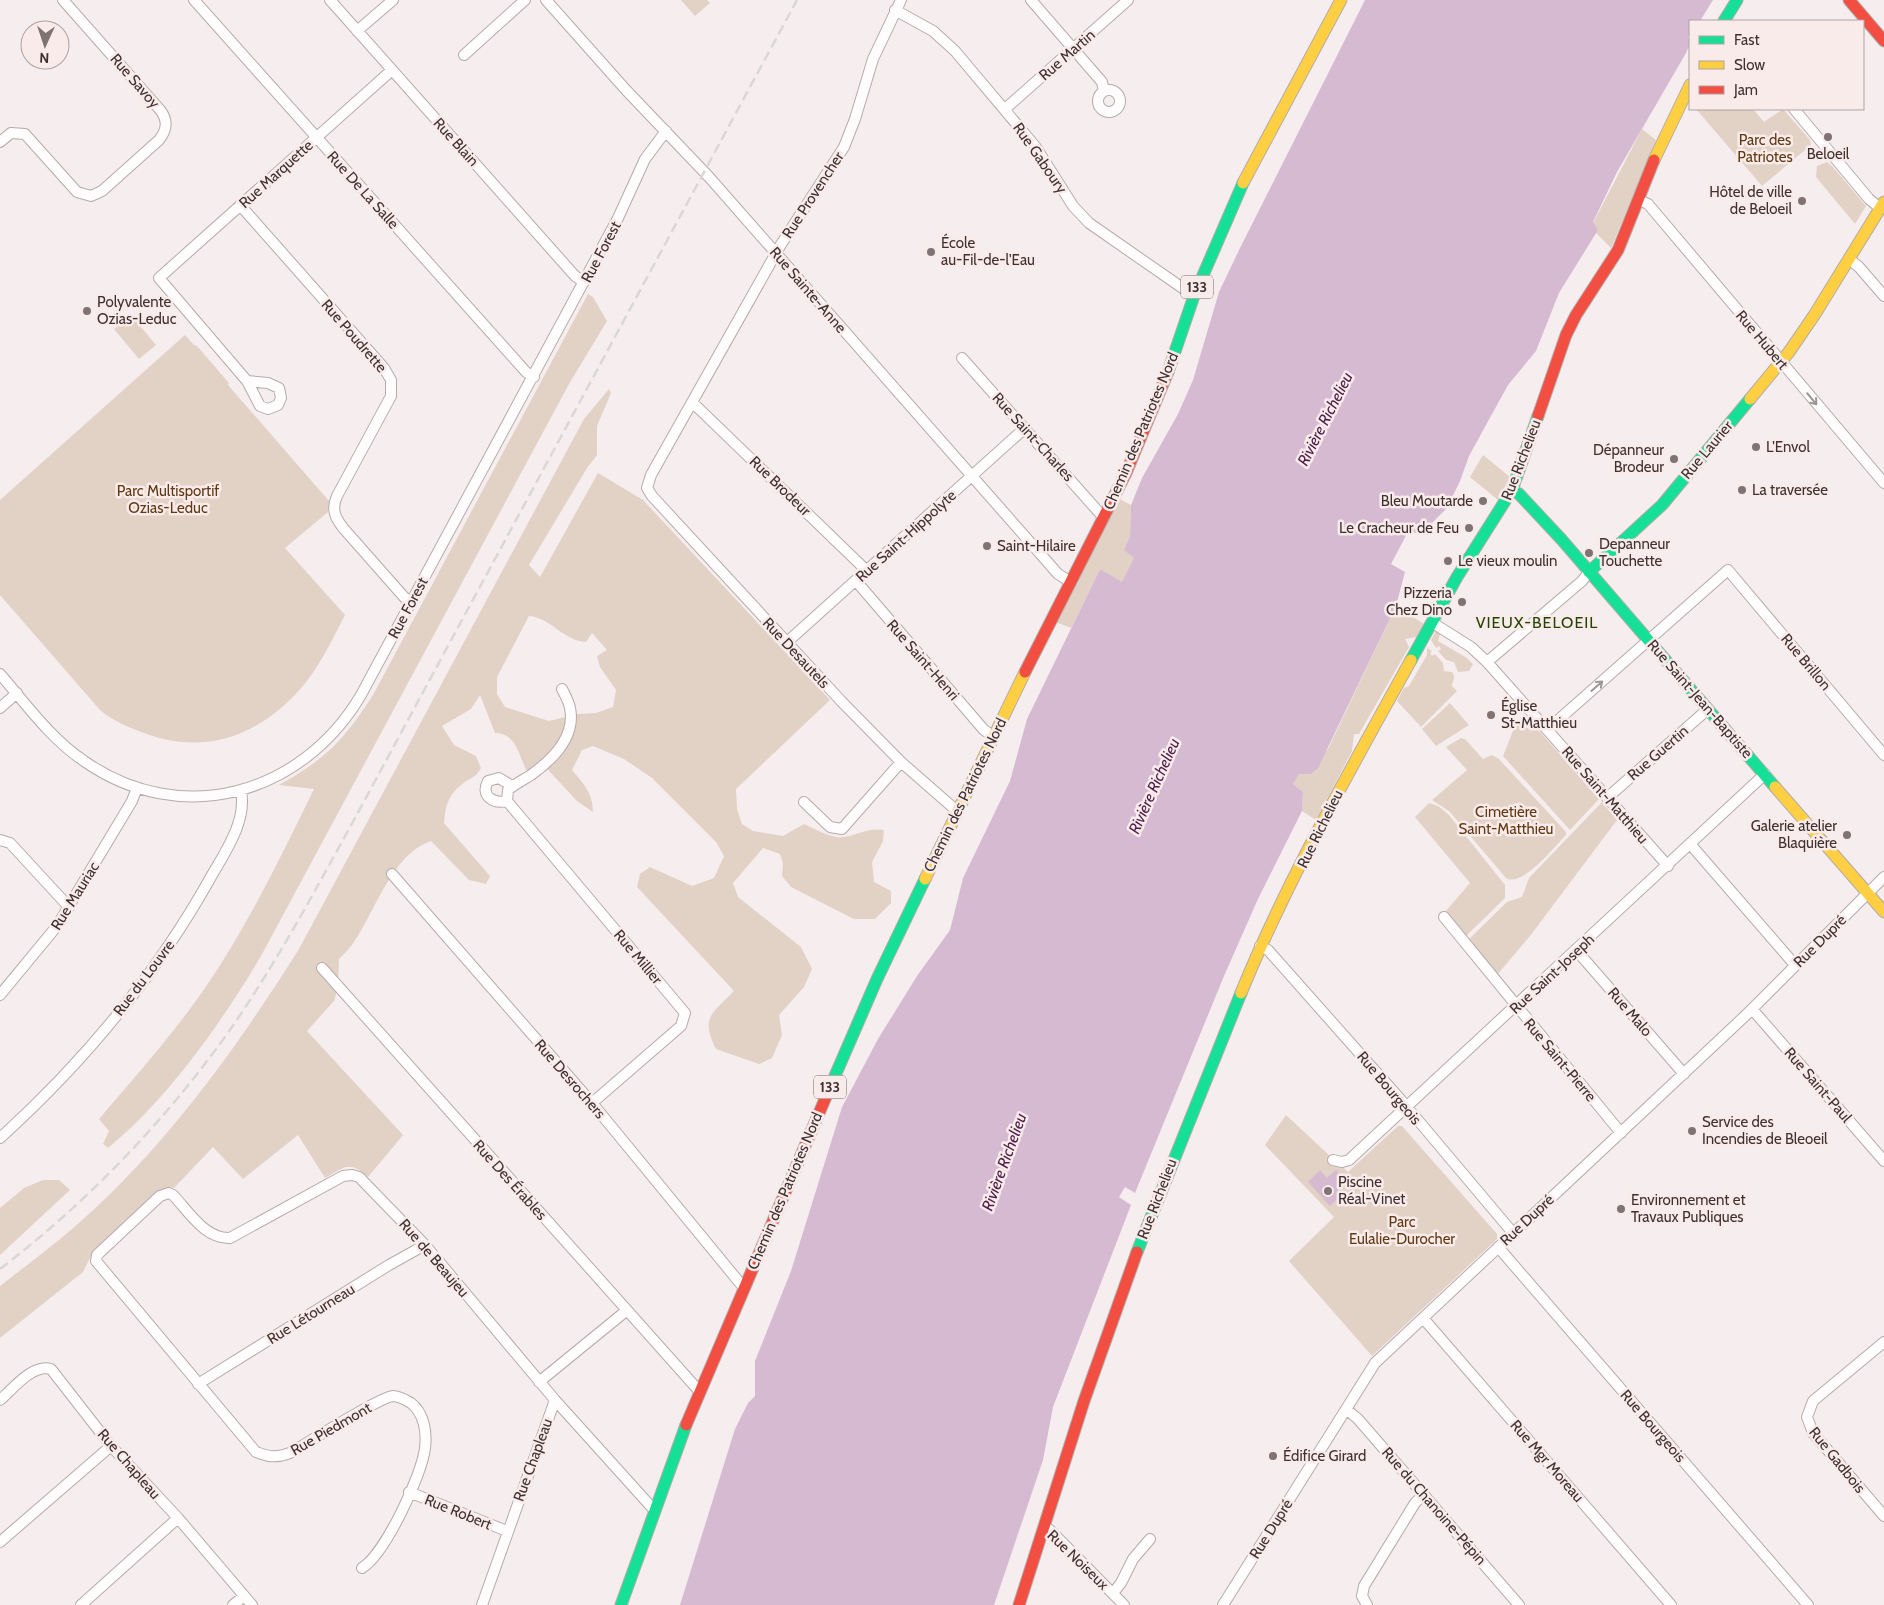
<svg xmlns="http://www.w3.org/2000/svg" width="1884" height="1605" font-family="Cabin,sans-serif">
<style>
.green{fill:#e2d1c5;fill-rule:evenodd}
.water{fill:#d6bad2}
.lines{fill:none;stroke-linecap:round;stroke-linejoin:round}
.street-casing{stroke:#b5abab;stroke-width:12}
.fast-casing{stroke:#b5abab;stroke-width:13}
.slow-casing{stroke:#b5abab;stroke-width:13}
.jam-casing{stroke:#b5abab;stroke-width:13}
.street{stroke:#fefcfc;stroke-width:10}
.fast{stroke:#16e098;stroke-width:11}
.slow{stroke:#ffcf43;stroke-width:11}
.jam{stroke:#f24e42;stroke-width:11}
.rail{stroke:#dad7d7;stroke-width:2.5;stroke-dasharray:10 5;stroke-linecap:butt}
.oneway{stroke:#9e9696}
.poi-dot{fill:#7f7373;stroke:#faebeb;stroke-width:2}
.labels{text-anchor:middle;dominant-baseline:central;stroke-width:5;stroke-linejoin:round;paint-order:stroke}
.shield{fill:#faebeb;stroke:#776969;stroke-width:1}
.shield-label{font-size:14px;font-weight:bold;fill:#3f3131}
.street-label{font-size:15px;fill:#3f3131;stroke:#faebeb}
.park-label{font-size:15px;fill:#603911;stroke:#faebeb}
.poi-label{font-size:15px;fill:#3f3131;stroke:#faebeb;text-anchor:start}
.water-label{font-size:16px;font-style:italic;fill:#4c1d49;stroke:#faebeb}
.neighbourhood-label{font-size:16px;letter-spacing:1px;fill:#234300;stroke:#faebeb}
</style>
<rect width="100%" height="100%" fill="#f6eeee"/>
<path class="green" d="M681 0H707L710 3 695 16Z
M1696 109H1753L1764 122 1783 109 1810 140 1811 145 1762 186Z
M1642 129 1656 140 1611 248 1596 233 1598 230 1593 223Z
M1827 162 1832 166 1866 206 1855 224 1816 177 1817 166Z
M588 294 593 297 607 321 569 384 261 956C222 1022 167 1100 108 1148L103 1144 109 1131 99 1119C140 1071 183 1023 217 970 254 913 284 850 314 789L279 785C326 759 344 740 373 695Z
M131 315 156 345 139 359 114 329Z
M185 335 194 345 197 346 229 383 228 385 329 501 328 512 285 548 345 615C332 640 320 666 302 687 260 736 204 756 144 733 128 727 113 721 100 710L0 595V500Z
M609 389 611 393 597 426V455L587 468 529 565 540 577 598 473 643 500 830 700 736 789 737 809 742 824 753 831 783 836 804 824C813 828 827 836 837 837 853 839 864 827 884 830L883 841 872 862 874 882 891 891V903L875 919H854L791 887 782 876 783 864 780 854 763 848 733 883 738 897 801 947 812 969 804 987 779 1015 782 1035 772 1058 759 1064 716 1049C700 1017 712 1014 734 991L637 887 640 874 650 867 692 886 714 878 724 856 716 842 652 778 624 759 593 746 582 750 572 770C583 783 593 793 593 812L577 801 540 761 527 772C519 755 516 733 495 733L480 695 471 709 442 726 454 745 476 756 481 768C476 778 469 778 461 785 448 795 445 807 444 823L490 876 486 884 469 880 431 841C392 854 376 910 354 942 350 948 344 954 339 959L338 987 334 1001 307 1031 403 1135 368 1177C349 1160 345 1167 325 1178L298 1135 243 1179 213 1147 174 1188 171 1187 157 1192 92 1254 83 1272 0 1338V1286C24 1267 49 1249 72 1229 163 1151 236 1049 299 949L584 419ZM529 616C551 618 564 641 586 642L592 633 607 650 597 656 600 667 616 690 613 707 596 713 578 714 549 721 505 707 497 694V677Z
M1483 455 1510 477 1498 500 1470 477Z
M1118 498 1131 505 1130 536 1124 550 1135 557 1122 583 1100 569 1071 628 1053 621Z
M1396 606 1424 624 1417 637 1405 639 1409 647 1359 734H1354L1352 751 1316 820 1302 811 1303 792 1293 784 1299 773 1328 749Z
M1436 631 1440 634 1438 641 1467 658 1473 664 1469 671 1458 672 1454 662 1446 660 1438 651 1441 649 1439 646 1436 648 1431 640Z
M1427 648 1432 651 1430 653 1432 656 1435 654 1443 663 1444 671 1452 672C1457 678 1452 680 1452 686L1457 691 1421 727 1397 701 1404 688 1409 686 1427 655Z
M1450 703 1469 725 1436 746 1422 729Z
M1525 715 1599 799 1570 830 1503 756 1513 731Z
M1461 738 1465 739 1483 759 1492 755 1499 759 1566 832V835C1554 847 1522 888 1506 878L1449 811 1432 800 1467 770 1446 747Z
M1602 802 1617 820 1530 936 1497 975 1468 940 1507 902 1522 897 1529 878Z
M1429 803 1438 806 1449 815 1505 885V898L1465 937 1445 912 1470 883 1415 817Z
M1286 1115 1330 1156 1326 1160 1341 1165 1348 1172 1398 1126H1402L1497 1234V1239L1372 1356 1289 1261 1334 1217 1265 1145Z
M43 1180H59L70 1190 0 1255V1208L24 1188Z"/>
<path class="water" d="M1365 0H1713L1700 21H1690V35L1688 36 1690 44 1686 53 1617 172 1593 222 1598 230 1559 293 1536 351 1508 385 1469 456 1460 481 1447 508 1420 535 1409 530 1391 564 1405 572 1396 606 1318 768 1311 774H1299L1293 784 1303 792 1302 811 1258 899 1224 976 1135 1193 1125 1187 1119 1197 1131 1205 1053 1407 1043 1460 994 1605H680L735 1429 748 1403 755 1396V1361L791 1271 842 1107 878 1039 917 976 950 930 963 878 1010 781 1027 719 1100 569 1122 582 1134 558 1124 550 1130 536 1131 505 1142 478 1178 414 1193 380 1219 292 1239 250Z
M1320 1170 1327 1178 1336 1170 1344 1179 1336 1187 1342 1194 1330 1206 1308 1182Z"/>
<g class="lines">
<g class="street-casing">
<path id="street" d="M194 0 526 372 534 377
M330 0 575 276 584 282
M546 0 626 90 709 177 1058 574 1069 581
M901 0 873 59 855 119 844 147 780 246 651 475 647 488 652 496 842 702 901 762 957 811
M1031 0 1102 82 1104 91
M895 10 933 31 955 51 1035 146 1073 206 1089 223 1194 296
M357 31 393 0
M464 55 525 0
M1098 101a11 11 0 1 1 22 0a11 11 0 1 1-22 0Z
M1005 109 1128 0
M1794 109 1869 199 1880 208
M0 142 11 133 25 134 77 192 91 196 102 191 159 140C167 130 168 121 161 111L63 0
M1639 200 1648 204 1884 483
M240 205 384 368 391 380V396L337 496C331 509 335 518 344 529L404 597 411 602
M1849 259 1859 267 1884 296
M962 358 1104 518
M247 381 268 383 279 388 281 398 278 405 268 409 260 406 247 381 159 278 392 70
M692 402 867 571
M856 581 984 730 993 736
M1433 623 1471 647 1487 662 1668 866
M786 643 1025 428
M1487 662 1582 581 1589 572
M0 674C26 704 51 739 84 761 181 829 302 795 361 695L618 218 645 159 666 131
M562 689C565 695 569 702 570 708 576 737 552 760 531 775 523 780 515 784 508 790L507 801 685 1013 681 1026 592 1103
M0 708 17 693
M1548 729 1728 570 1884 755
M1607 798 1708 709
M507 801C493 804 480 796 488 781L499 778 512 786
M804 802 830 827 842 829 901 762
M0 840 10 843 69 907
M1691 845 1795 965
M392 874 592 1103 744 1288
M1444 917 1621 1133
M1260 946 1268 950 1401 1100 1513 1233
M1577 951 1684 1074
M322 968 700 1392
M0 995 57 926 132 801 137 788
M1752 1009 1884 1161
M0 1138C84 1062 157 974 212 875 226 851 247 820 241 791
M1333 1160 1342 1162 1349 1160 1765 774
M1498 1247 1808 1605
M1423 1318 1671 1605
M1884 1342 1813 1401 1807 1417 1813 1433 1884 1516
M539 1382 626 1311
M198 1384 389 1265 425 1245
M0 1400C14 1388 32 1364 51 1369L111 1446 178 1518 252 1605
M1346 1409 1358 1419 1519 1605
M409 1492 507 1531
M1044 1527 1050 1530 1124 1605
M0 1542 111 1446
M362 1568C385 1554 422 1475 425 1448 427 1432 424 1413 411 1403 406 1400 399 1396 393 1396 380 1397 306 1444 290 1453 276 1458 269 1457 256 1452L96 1261 97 1255 160 1196 169 1193 173 1195C189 1212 205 1239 230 1238L343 1176 352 1175 359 1177 425 1245 555 1400 655 1511
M1113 1593 1121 1583 1133 1559 1150 1539
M81 1605 178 1518
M233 1605 244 1596
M482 1605 555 1400
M1223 1605 1375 1363 1746 1015 1884 877
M1367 1605 1362 1596 1364 1586 1415 1503 1424 1494"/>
</g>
<g class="fast-casing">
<path id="fast" d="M1724 21 1737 0
M1168 372 1194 296 1243 183
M1512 490 1519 494 1562 540 1775 787
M1589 572 1662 505 1750 399
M1411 660 1457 577 1512 490 1538 416
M831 1085 877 979 925 879
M1137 1252 1241 993
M621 1605 686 1425"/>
</g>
<g class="slow-casing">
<path id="slow" d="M1654 160 1690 85
M1243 183 1341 0
M1750 399 1789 352 1815 314 1884 202
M1775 787 1884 912
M925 879 1025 672
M1241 993C1288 878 1351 769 1411 660"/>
</g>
<g class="jam-casing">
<path id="jam" d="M1849 0 1884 41
M1538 416 1566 335 1576 315 1618 250 1654 160
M1025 672 1126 473 1168 372
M686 1425 831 1085
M1019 1605 1084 1401 1137 1252"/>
</g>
<use href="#street" class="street"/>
<use href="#fast" class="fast"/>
<use href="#slow" class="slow"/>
<use href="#jam" class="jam"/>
<path class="rail" d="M0 1269C89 1201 168 1118 232 1027 278 960 316 889 355 818L797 0"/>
</g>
<defs><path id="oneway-shaft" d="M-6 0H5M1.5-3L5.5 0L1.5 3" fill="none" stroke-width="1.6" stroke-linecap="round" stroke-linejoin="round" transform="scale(1.25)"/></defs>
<g class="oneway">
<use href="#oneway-shaft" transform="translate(1812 399) rotate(50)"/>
<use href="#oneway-shaft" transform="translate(1597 686) rotate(-41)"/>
</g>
<g class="poi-dot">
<circle cx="1828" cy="137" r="5"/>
<circle cx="1802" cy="201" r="5"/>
<circle cx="931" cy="252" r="5"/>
<circle cx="87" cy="311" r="5"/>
<circle cx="1756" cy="447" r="5"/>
<circle cx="1674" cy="459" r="5"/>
<circle cx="1742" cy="490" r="5"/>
<circle cx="1483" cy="501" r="5"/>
<circle cx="1469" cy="528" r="5"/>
<circle cx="987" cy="546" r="5"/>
<circle cx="1589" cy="553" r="5"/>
<circle cx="1448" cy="561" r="5"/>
<circle cx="1462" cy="602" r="5"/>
<circle cx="1491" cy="715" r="5"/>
<circle cx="1847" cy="835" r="5"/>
<circle cx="1692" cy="1131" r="5"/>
<circle cx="1328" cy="1191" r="5"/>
<circle cx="1621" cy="1209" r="5"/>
<circle cx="1273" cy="1456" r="5"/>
</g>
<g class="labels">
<g class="shield">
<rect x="1181" y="275.5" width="32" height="23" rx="4"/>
<rect x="814" y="1075.5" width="32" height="23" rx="4"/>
</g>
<g class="shield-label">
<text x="1197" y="287">133</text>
<text x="830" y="1087">133</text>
</g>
<g class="street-label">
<text transform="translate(1067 55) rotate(-41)">Rue Martin</text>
<text transform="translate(135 81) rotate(49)">Rue Savoy</text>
<text transform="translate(456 142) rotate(48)">Rue Blain</text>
<text transform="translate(1040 158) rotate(55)">Rue Gaboury</text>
<text transform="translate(276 174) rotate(-42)">Rue Marquette</text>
<text transform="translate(363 190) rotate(48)">Rue De La Salle</text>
<text transform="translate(813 195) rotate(-57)">Rue Provencher</text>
<text transform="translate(601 252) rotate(-62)">Rue Forest</text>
<text transform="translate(808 290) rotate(49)">Rue Sainte-Anne</text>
<text transform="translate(354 336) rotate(49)">Rue Poudrette</text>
<text transform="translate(1762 340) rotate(50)">Rue Hubert</text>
<text transform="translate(1141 431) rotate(-67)">Chemin des Patriotes Nord</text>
<text transform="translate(1033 437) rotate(48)">Rue Saint-Charles</text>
<text transform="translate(1707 450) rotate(-50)">Rue Laurier</text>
<text transform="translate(1521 460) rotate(-69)">Rue Richelieu</text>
<text transform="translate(780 486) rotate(44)">Rue Brodeur</text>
<text transform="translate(906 536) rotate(-42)">Rue Saint-Hippolyte</text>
<text transform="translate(408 608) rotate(-62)">Rue Forest</text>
<text transform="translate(796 653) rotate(47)">Rue Desautels</text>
<text transform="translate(923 660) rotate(49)">Rue Saint-Henri</text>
<text transform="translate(1806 662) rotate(50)">Rue Brillon</text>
<text transform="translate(1700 699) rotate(49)">Rue Saint-Jean-Baptiste</text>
<text transform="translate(1658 753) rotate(-41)">Rue Guertin</text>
<text transform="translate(965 795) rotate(-64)">Chemin des Patriotes Nord</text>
<text transform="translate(1605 795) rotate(49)">Rue Saint-Matthieu</text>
<text transform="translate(1320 829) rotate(-64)">Rue Richelieu</text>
<text transform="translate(75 896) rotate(-58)">Rue Mauriac</text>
<text transform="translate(1820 941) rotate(-45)">Rue Dupré</text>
<text transform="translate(638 957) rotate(50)">Rue Millier</text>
<text transform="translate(1552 974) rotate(-43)">Rue Saint-Joseph</text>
<text transform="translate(144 978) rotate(-53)">Rue du Louvre</text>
<text transform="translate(1630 1012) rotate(49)">Rue Malo</text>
<text transform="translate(1560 1060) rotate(50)">Rue Saint-Pierre</text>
<text transform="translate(570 1079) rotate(49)">Rue Desrochers</text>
<text transform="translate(1818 1085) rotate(49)">Rue Saint-Paul</text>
<text transform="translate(1389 1088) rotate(50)">Rue Bourgeois</text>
<text transform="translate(510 1180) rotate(48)">Rue Des Érables</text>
<text transform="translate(785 1191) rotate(-67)">Chemin des Patriotes Nord</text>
<text transform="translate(1157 1199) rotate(-69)">Rue Richelieu</text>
<text transform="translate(1527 1220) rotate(-43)">Rue Dupré</text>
<text transform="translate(434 1258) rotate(49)">Rue de Beaujeu</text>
<text transform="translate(311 1314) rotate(-32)">Rue Létourneau</text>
<text transform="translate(1653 1426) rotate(49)">Rue Bourgeois</text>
<text transform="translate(331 1429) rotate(-30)">Rue Piedmont</text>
<text transform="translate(533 1460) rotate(-70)">Rue Chapleau</text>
<text transform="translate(1837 1460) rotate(51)">Rue Gadbois</text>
<text transform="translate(1547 1461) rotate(49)">Rue Mgr Moreau</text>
<text transform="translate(129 1464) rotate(49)">Rue Chapleau</text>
<text transform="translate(1434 1506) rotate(49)">Rue du Chanoine-Pépin</text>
<text transform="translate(458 1512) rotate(22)">Rue Robert</text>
<text transform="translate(1271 1529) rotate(-58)">Rue Dupré</text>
<text transform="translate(1078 1560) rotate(44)">Rue Noiseux</text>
</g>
<g class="park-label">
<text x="1765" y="140">Parc des<tspan x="1765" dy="17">Patriotes</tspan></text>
<text x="168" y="491">Parc Multisportif<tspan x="168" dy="17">Ozias-Leduc</tspan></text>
<text x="1506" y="812">Cimetière<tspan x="1506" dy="17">Saint-Matthieu</tspan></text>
<text x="1402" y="1222">Parc<tspan x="1402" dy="17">Eulalie-Durocher</tspan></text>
</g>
<g class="poi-label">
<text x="1828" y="154" text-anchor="middle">Beloeil</text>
<text x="1792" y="192" text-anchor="end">Hôtel de ville<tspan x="1792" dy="17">de Beloeil</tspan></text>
<text x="941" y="243">École<tspan x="941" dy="17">au-Fil-de-l'Eau</tspan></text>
<text x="97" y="302">Polyvalente<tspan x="97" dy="17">Ozias-Leduc</tspan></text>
<text x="1766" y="447">L'Envol</text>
<text x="1664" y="450" text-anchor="end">Dépanneur<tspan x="1664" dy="17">Brodeur</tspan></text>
<text x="1752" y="490">La traversée</text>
<text x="1473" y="501" text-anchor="end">Bleu Moutarde</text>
<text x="1459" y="528" text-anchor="end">Le Cracheur de Feu</text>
<text x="1599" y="544">Depanneur<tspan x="1599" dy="17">Touchette</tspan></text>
<text x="997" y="546">Saint-Hilaire</text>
<text x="1458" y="561">Le vieux moulin</text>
<text x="1452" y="593" text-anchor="end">Pizzeria<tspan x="1452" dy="17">Chez Dino</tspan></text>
<text x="1501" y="706">Église<tspan x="1501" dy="17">St-Matthieu</tspan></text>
<text x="1837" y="826" text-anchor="end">Galerie atelier<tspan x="1837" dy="17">Blaquière</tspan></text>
<text x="1702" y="1122">Service des<tspan x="1702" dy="17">Incendies de Bleoeil</tspan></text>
<text x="1338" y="1182">Piscine<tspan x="1338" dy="17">Réal-Vinet</tspan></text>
<text x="1631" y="1200">Environnement et<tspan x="1631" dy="17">Travaux Publiques</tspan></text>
<text x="1283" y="1456">Édifice Girard</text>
</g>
<g class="water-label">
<text transform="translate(1325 419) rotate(-63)">Rivière Richelieu</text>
<text transform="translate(1154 786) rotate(-66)">Rivière Richelieu</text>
<text transform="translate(1004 1162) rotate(-70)">Rivière Richelieu</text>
</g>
<g class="neighbourhood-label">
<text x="1537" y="622">VIEUX-BELOEIL</text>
</g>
</g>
<rect x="1689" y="20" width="175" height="90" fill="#faebeb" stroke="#afa1a1"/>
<rect x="1699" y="36" width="25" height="8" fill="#16e098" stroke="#afa1a1"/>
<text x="1734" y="45" font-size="15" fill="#3f3131">Fast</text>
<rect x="1699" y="61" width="25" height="8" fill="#ffcf43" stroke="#afa1a1"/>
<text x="1734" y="70" font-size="15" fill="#3f3131">Slow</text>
<rect x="1699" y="86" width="25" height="8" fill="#f24e42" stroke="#afa1a1"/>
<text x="1734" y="95" font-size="15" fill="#3f3131">Jam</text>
<g transform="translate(45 45) rotate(183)"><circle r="24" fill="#faebeb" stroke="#afa1a1"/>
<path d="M0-4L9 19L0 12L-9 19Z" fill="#7f7373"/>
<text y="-8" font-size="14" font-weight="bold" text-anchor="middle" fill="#3f3131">N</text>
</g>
</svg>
